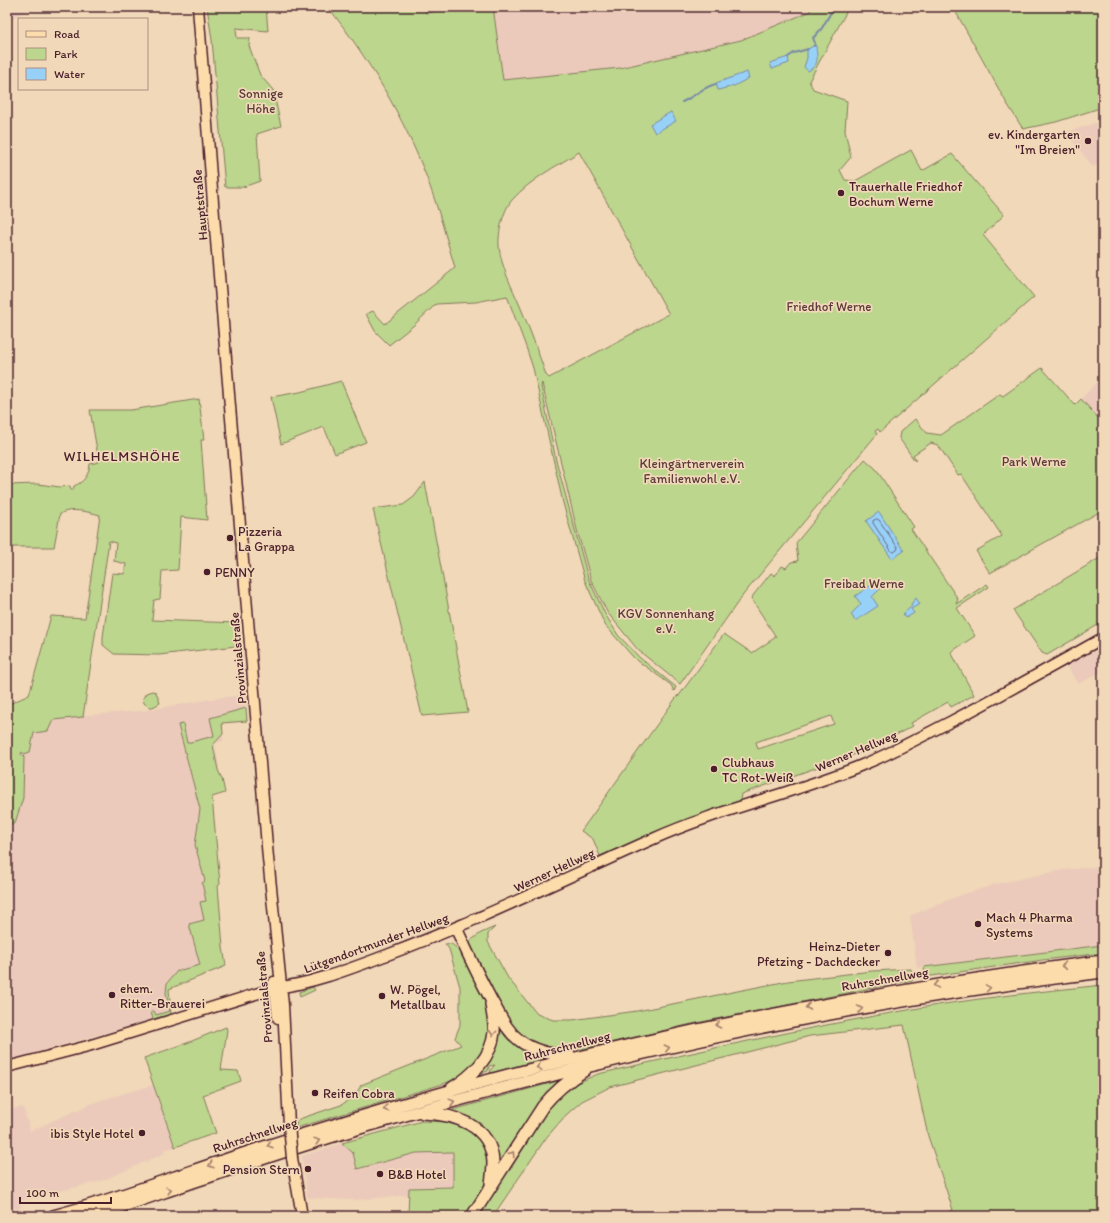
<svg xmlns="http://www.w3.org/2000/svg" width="1110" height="1223" font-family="Itim,sans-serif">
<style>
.built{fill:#ebcabb}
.green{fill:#bcd68d;stroke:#837a5c;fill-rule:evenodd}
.water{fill:#98d1f8;stroke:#798aa6}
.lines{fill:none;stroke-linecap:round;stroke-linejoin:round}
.shore{stroke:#69667d;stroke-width:1}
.stream{stroke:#798aa6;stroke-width:2}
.major-casing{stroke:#4a1f2b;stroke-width:13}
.highway-casing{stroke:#4a1f2b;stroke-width:14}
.major{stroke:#fddcac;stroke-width:10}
.highway{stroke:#fddcac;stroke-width:11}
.major-bridge-casing{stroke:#4a1f2b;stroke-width:13;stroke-linecap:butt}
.major-bridge{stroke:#fddcac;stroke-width:10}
.oneway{stroke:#a47e6c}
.poi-dot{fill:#4a1f2b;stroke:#f1d8b8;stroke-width:1.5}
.labels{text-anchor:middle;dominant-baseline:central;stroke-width:3.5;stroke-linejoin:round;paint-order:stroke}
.park-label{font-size:13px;fill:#5b3a3a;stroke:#f1d8b8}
.poi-label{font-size:13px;fill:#4a1f2b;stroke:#f1d8b8;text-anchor:start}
.street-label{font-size:13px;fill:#4a1f2b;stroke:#f1d8b8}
.neighbourhood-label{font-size:14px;letter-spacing:1px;fill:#4a1f2b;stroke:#f1d8b8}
</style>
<rect width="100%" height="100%" fill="#f1d8b8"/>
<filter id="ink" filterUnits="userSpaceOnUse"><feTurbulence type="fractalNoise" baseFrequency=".025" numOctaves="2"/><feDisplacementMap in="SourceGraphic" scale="8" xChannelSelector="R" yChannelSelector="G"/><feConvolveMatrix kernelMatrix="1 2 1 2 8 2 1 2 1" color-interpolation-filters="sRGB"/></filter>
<g filter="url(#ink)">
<path class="built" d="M7 7H34L7 20Z
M373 7H818L663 95 475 208 471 193Z
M1103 121V161L1093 167 1066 132Z
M1103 376V419L1101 421 1081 399Z
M1103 642V671L1078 684 1065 663Z
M245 695 248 721 222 723 223 741 215 743 222 788 211 793 224 967 169 989 171 1014 53 1048 7 1060V825L22 751 31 722 50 718 141 711 224 697Z
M1103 866V945L1009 956 917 968 910 916 955 897 996 884 1062 870Z
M153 1085 175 1147 163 1150 165 1153 104 1180 20 1201 21 1208 7 1210V1110L23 1107 30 1131 95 1102Z
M342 1143 353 1153 357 1169 416 1153 453 1152V1187L409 1188V1195L355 1200 310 1198 307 1196 302 1156Z"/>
<path class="green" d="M207 7H266L268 31 236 28 237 38H250L249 46 260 75 273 90 281 126 257 134 260 181 243 187H225L212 40Z
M328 7H425L426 13 453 9 457 7H493L503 80 620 68 741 40 809 12 812 7H849L809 81 813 89 847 101 845 131 851 157 840 170 845 180 855 181 911 150 922 171 952 154 1004 215 983 235 1034 297 880 432 878 429 875 431 877 434 743 595 680 684 638 650 607 612 591 580 577 530 542 383 541 386 556 460 588 578 605 614 618 635 640 658 676 687 674 691 671 685 634 658 605 625 585 581 563 503 533 368 526 347 507 296 476 302 436 304 414 325 389 345 375 331 366 314 373 311 385 324 455 268C446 237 438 207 427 178 403 116 369 59 328 7ZM579 152 669 314 549 378 546 375C538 352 530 329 520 306 512 287 501 267 499 246 498 233 503 210 512 200 531 179 555 167 579 152Z
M953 7H1103V107L1056 122 1023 129 1006 102Z
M1042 368 1075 405 1081 399 1101 421 1103 419V510L990 573 976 551 1002 536 961 474 958 475 938 445 931 443 913 455 916 460 915 461 899 438 900 432 915 419 927 433 941 435 1000 394 1003 396Z
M341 381 366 442 335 454 324 427 281 444 271 397 300 392Z
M199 399 204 440H201L207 520 181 517 178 570 162 571 160 599 154 600 152 620 238 623 240 641 236 646 159 655 114 654 103 645V637L112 573 124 574 126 564 114 561 116 543 109 541 83 717 53 720 48 731 34 733 30 752 24 754 22 752 21 754 24 757 23 798 15 823 7 825V705L29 695 51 616 85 618 100 515C89 512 70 507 60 514L54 547H7V485L38 484 60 487 70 486 71 490H73L74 486C84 482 89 475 90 464L99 462 90 410H131Z
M865 459 876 469 914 527 911 529 958 599 956 604 987 584 989 587 957 608 975 636 951 652 974 695 951 707 948 702 911 723 913 726 867 750 741 794 740 801 667 827 600 856 593 839 581 831 678 695V697L724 634 752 653 776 637 751 598 771 573 775 576 782 566 786 568 791 562 798 561 796 543ZM831 716 834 724 758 749 756 742Z
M425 482 468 712 422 716 373 509 403 505 414 497Z
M1103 556V622L1047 655 1042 653 1013 610Z
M152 691 156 692 160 703 153 707H148L144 703 143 698 146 693Z
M246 708 247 721 222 723 223 734 213 745 218 770 222 779 225 793 212 797 220 884 218 886 223 947 226 966 169 989 171 1014 153 1019 151 1012 154 1011 156 1015 170 1011 166 993 167 983 177 971 200 965 189 924 204 920 200 902 206 901 202 883 205 881 195 845 200 809 178 725 183 724 187 743 214 736 210 718Z
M495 927 488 934V942L508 978 537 1014 553 1020H572L637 1011 788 981 872 971 911 969 913 980 696 1023 587 1048 573 1050H557L539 1047 512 1028 470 944V941L481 933Z
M445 944C446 944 450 943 451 944 463 948 486 999 489 1012 492 1025 490 1043 484 1054 483 1057 480 1059 478 1061 467 1072 457 1079 443 1084L296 1128V1124L299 1119 341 1105C348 1101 358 1093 361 1085L461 1045 455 1038 460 1025V987L449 949Z
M1103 945V953L1043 960 925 977 924 967Z
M1103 985V1216H939L953 1210 928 1136 904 1025 810 1036 610 1087 582 1101 566 1115 546 1138 493 1216H408L409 1188 453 1187V1152L416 1153 357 1169 353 1153 342 1143 422 1121 450 1122 470 1129 481 1140 487 1150 489 1163 486 1181 558 1097 575 1084 598 1074C699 1051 800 1029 902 1011 968 999 1036 992 1103 985Z
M313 987 315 990 300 997 299 992Z
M497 1024 542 1055 539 1060 490 1073 491 1069 495 1065 489 1066 488 1071 482 1073V1075L467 1079Z
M226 1027 227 1030 221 1070 238 1071 241 1081 203 1095 216 1133 175 1147 144 1058 187 1043Z
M569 1078 497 1171 494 1146 449 1111Z"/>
<path class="water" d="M814 45 816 46C817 59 820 64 808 71L804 67 807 58V50Z
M788 57 789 63 772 69 770 63Z
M747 72 749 78 734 86 718 90 716 83Z
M671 112 676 121 655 133 650 124Z
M879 512 904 551 892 559 866 521Z
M878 581 882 587 872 597 878 606 855 621 851 614 861 604 855 596Z
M916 598 920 604 911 609 914 613 906 618 903 614 912 606 911 604Z"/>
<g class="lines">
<path class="shore" d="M877 519 879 520 898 548 897 550 894 552H892L873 523V521Z"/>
<path class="stream" d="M814 46 815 43 813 38 822 28 834 7
M788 57 794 53 808 49
M682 102C696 96 702 87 716 84"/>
<g class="major-casing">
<path id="major" d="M198 7 214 216 268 858 283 1005 289 1125
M274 982 278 1018
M7 1067 88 1046 275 988C312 984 352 968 387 955 478 921 565 878 653 839 722 808 797 793 867 763 896 751 924 735 952 721 1003 694 1053 666 1103 638
M292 1158 302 1216"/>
</g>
<g class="highway-casing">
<path id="highway" d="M456 928C468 954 480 980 494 1005 501 1017 507 1031 519 1040 533 1051 552 1055 570 1056
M452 1088C472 1076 492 1057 494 1032 495 1023 492 1013 491 1004
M423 1113C454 1114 491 1125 493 1162 493 1169 492 1177 491 1184
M53 1216C112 1201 170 1178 228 1159 292 1137 356 1118 421 1099 644 1035 872 991 1103 961
M92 1216C132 1204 171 1189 211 1176 267 1157 324 1138 381 1122 617 1053 859 1001 1103 972
M472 1216 543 1106C555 1091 569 1080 585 1070"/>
</g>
<use href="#major" class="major"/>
<use href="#highway" class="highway"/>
<g class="major-bridge-casing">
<path id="major-bridge" d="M289 1125 292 1158"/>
</g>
<use href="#major-bridge" class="major-bridge"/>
</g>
<defs><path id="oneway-chevron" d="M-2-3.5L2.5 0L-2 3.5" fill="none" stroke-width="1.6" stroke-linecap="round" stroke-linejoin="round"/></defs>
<g class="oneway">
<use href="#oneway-chevron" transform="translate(1064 966) rotate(173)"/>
<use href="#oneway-chevron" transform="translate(936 985) rotate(171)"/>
<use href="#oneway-chevron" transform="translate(988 988) rotate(-9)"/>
<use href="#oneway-chevron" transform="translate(808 1007) rotate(169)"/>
<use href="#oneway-chevron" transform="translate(860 1009) rotate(-10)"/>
<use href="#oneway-chevron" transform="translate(718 1025) rotate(168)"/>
<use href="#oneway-chevron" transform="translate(493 1033) rotate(95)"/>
<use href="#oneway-chevron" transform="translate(667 1048) rotate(-13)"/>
<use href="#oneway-chevron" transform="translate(539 1067) rotate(166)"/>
<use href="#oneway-chevron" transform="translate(452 1102) rotate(-15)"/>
<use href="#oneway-chevron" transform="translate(386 1109) rotate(164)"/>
<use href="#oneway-chevron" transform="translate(317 1141) rotate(-17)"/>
<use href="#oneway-chevron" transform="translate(270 1145) rotate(162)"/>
<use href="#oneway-chevron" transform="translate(512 1154) rotate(-57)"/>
<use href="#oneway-chevron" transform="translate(211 1165) rotate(161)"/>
<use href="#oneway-chevron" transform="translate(169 1190) rotate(-19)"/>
</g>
</g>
<g class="poi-dot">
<circle cx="1088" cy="141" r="4"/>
<circle cx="841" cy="193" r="4"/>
<circle cx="230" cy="538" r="4"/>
<circle cx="207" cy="572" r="4"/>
<circle cx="714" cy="769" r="4"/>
<circle cx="978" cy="924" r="4"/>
<circle cx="888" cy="953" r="4"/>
<circle cx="112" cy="995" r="4"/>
<circle cx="382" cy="996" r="4"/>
<circle cx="315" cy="1093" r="4"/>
<circle cx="142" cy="1133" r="4"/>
<circle cx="308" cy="1169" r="4"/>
<circle cx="380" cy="1174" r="4"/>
</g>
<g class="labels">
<g class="park-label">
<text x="261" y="93">Sonnige<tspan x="261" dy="15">Höhe</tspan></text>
<text x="829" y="306">Friedhof Werne</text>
<text x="1034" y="461">Park Werne</text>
<text x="692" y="463">Kleingärtnerverein<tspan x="692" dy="15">Familienwohl e.V.</tspan></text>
<text x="864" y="583">Freibad Werne</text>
<text x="666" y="613">KGV Sonnenhang<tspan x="666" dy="15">e.V.</tspan></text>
</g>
<g class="poi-label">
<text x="1080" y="134" text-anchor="end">ev. Kindergarten<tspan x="1080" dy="15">"Im Breien"</tspan></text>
<text x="849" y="186">Trauerhalle Friedhof<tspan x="849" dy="15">Bochum Werne</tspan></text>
<text x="238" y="531">Pizzeria<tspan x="238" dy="15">La Grappa</tspan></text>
<text x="215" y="572">PENNY</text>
<text x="722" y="762">Clubhaus<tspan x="722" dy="15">TC Rot-Weiß</tspan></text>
<text x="986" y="917">Mach 4 Pharma<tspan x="986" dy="15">Systems</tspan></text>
<text x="880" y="946" text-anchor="end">Heinz-Dieter<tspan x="880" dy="15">Pfetzing - Dachdecker</tspan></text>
<text x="120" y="988">ehem.<tspan x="120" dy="15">Ritter-Brauerei</tspan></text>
<text x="390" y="989">W. Pögel,<tspan x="390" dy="15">Metallbau</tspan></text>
<text x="323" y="1093">Reifen Cobra</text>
<text x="134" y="1133" text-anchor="end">ibis Style Hotel</text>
<text x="300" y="1169" text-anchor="end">Pension Stern</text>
<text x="388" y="1174">B&amp;B Hotel</text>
</g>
<g class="street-label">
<text transform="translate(200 205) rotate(-95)">Hauptstraße</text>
<text transform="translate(238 658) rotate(-95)">Provinzialstraße</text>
<text transform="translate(856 751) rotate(-23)">Werner Hellweg</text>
<text transform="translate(554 870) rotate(-25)">Werner Hellweg</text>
<text transform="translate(376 943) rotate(-20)">Lütgendortmunder Hellweg</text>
<text transform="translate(885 979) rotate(-10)">Ruhrschnellweg</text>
<text transform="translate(264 997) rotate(-95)">Provinzialstraße</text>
<text transform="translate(567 1046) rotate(-14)">Ruhrschnellweg</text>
<text transform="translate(255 1135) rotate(-18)">Ruhrschnellweg</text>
</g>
<g class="neighbourhood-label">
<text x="122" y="456">WILHELMSHÖHE</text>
</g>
</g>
<rect width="1110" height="1223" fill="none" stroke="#f1d8b8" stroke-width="24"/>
<rect x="12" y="12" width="1086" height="1199" fill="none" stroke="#4a1f2b" stroke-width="1.5" filter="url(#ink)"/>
<rect x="18" y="18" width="130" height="72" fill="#f1d8b8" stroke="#ae8e80"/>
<rect x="26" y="31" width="20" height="6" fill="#fddcac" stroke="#ae8e80"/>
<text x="54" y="38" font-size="12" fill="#4a1f2b">Road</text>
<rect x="26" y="48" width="20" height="12" fill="#bcd68d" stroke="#ae8e80"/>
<text x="54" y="58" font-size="12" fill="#4a1f2b">Park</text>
<rect x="26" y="68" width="20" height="12" fill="#98d1f8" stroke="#ae8e80"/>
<text x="54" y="78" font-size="12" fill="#4a1f2b">Water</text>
<path d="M20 1197v6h91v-6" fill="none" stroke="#4a1f2b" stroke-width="2"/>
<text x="26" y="1197" font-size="12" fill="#4a1f2b" stroke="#f1d8b8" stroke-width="3" paint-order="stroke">100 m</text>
</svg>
